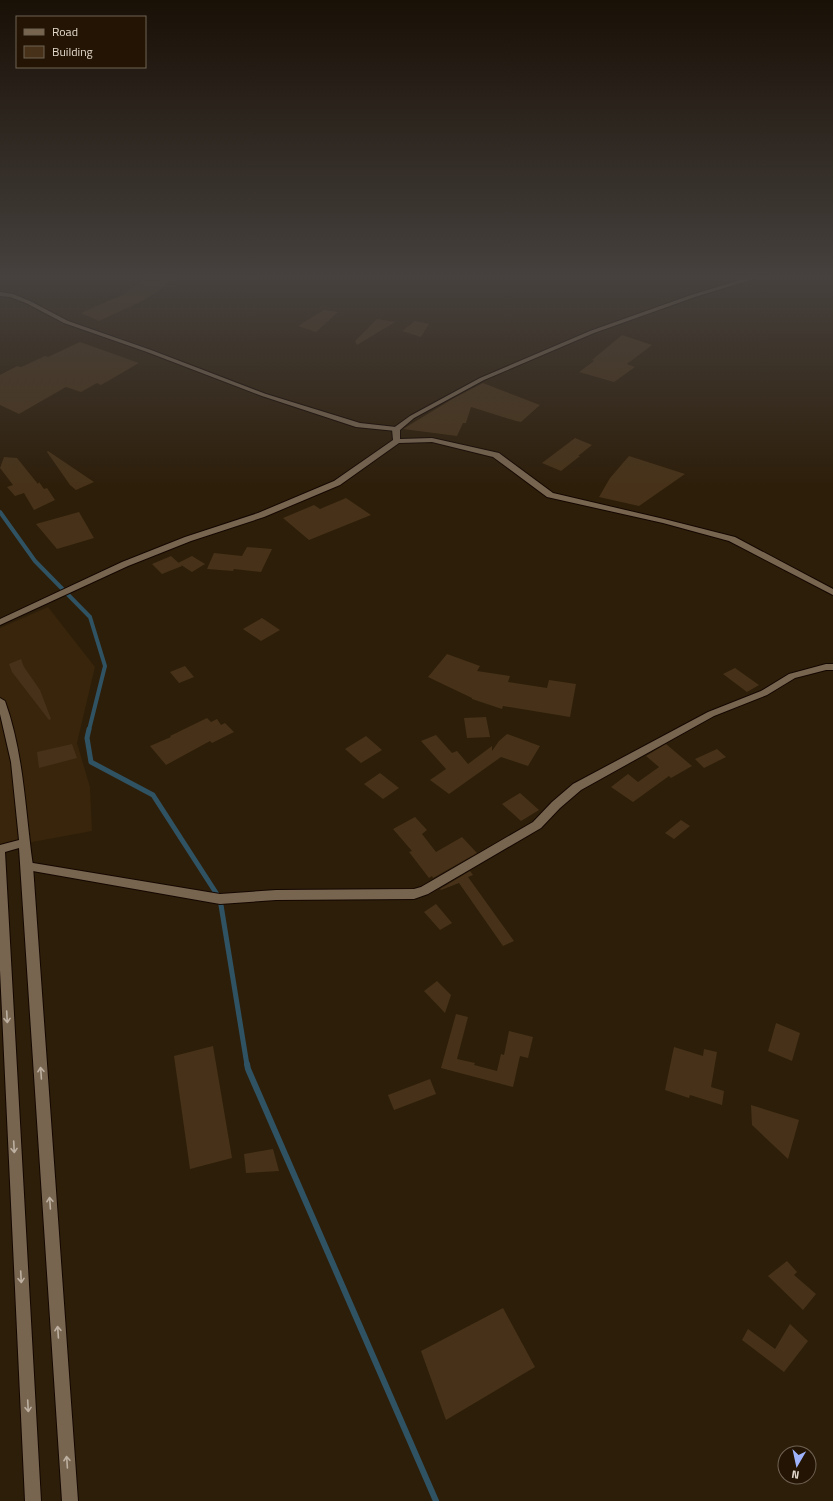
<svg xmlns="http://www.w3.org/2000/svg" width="833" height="1501" font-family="'Titillium Web',sans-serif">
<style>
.built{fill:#38250b}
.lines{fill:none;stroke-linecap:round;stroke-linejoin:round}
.stream-far2{stroke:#305363;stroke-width:4}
.stream-far1{stroke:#305363;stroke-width:5}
.stream{stroke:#305363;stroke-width:6}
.building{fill:#473219}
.street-casing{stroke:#140700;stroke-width:2}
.secondary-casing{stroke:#140700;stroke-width:2}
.street{fill:#776550;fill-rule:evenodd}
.secondary{fill:#776550;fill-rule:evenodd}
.oneway{stroke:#bdb0a1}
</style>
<rect width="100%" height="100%" fill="#2d1e0a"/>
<path class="built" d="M48 607 95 667 77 743 90 787 92 831 0 848V628Z"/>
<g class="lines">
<path class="stream-far2" d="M0 512 35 561 90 617 105 666 89 730"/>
<path class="stream-far1" d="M89 729 87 738 91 762 153 795 220 899 247 1065"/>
<path class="stream" d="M247 1064 248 1069 436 1501"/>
</g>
<path class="building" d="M151 276H181L144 300 99 321 81 313 122 295Z
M324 310 338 312 316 332 298 326Z
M377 319 395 322 357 345 355 341Z
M415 321 429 324 421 337 402 331Z
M622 335 652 345 627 364 635 367 614 382 579 372 594 361 592 360Z
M80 342 139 363 101 385 97 383 81 392 66 387 19 414 0 405V375L17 366 21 367 45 356 48 357Z
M483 383 540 405 521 422 516 421 471 407 466 423H463L457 436 403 429 454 398Z
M575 438 592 445 578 456H580L561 471 542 463Z
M48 451 94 482 76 490 70 485 47 452Z
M629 456 685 474 639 506 599 497 610 478Z
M4 457 17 458 38 484 39 482 44 489 47 488 55 500 34 510 24 493 15 496 7 487 13 485 0 468Z
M346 498 371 515 309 540 283 518 314 505 320 509Z
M79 512 94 538 57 549 36 524Z
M247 547 272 549 261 572 234 569 233 571 207 569 214 553 242 556Z
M171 556 182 566 162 574 152 564Z
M192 556 205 564 192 572 178 563Z
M262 618 280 630 261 641 243 629Z
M447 654 480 666 477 671 510 676 508 682 547 688 549 680 576 684 570 717 503 706 502 709 472 699V698L428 677Z
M21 659 24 667 40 690 51 719 49 720 12 672 9 664Z
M185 666 194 677 179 683 170 672Z
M735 668 759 685 747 692 723 674Z
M486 717 490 737 467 738 464 718Z
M207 718 211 722 217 719 221 725 225 723 234 732 212 743 210 741 166 765 150 746 171 737 170 736Z
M507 734 540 746 528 766 501 757 449 794 430 780 446 769 421 741 436 735 452 753 457 751 468 764 492 746V751L499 741Z
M366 736 382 750 361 763 345 749Z
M72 744 77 758 39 768 37 752Z
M666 744 692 766 671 778 669 776 633 802 611 787 628 774 638 782 659 767 646 756Z
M717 749 726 757 704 768 695 759Z
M380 773 399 788 383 799 364 784Z
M520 793 539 810 521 821 502 804Z
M415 817 427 830 422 834 436 852 462 837 477 853 433 878 432 876 429 878 409 852 412 851 393 829Z
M681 820 690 826 674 839 665 833Z
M470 871 473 875 468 877 514 941 503 946 459 883 441 890 440 889Z
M436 904 452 923 440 930 424 912Z
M437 981 451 995 445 1013 424 991Z
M456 1014 468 1017 457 1059 475 1063 474 1065 497 1071 501 1054 504 1055 509 1031 533 1037 528 1058 520 1056 513 1087 441 1068Z
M776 1023 800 1033 792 1061 768 1051Z
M213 1046 232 1158 190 1169 174 1056Z
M674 1047 703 1056 704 1049 717 1052 711 1087 724 1091 722 1105 690 1095 689 1098 665 1090Z
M430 1079 436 1094 394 1110 388 1095Z
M751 1105 799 1120 788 1159 752 1125Z
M273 1149 279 1171 246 1173 244 1154Z
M787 1261 797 1272 794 1275 816 1294 803 1310 768 1276Z
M503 1308 535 1367 446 1420 421 1351Z
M790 1324 808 1341 784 1372 742 1340 748 1329 775 1349Z"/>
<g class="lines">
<g class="street-casing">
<path id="street" d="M0 292 13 294 30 301 68 321 151 350 266 394 360 423 396 427 400 429 396 431 356 427 262 396 147 352 64 323 26 303 10 297 0 296Z
M826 664H833V670H826L795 678 767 695 714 716 581 790 560 808 541 828 428 894 414 899 276 900 220 904 27 870 23 869 21 866 23 863 27 862 220 894 276 890 414 889 421 887 533 822 552 802 573 784 708 712 761 691 789 674Z"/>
</g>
<g class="secondary-casing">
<path id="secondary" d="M753 276H763L695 297 594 333 484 380 414 418 400 430V439L432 438 499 453 553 493 664 519 735 537 833 589V595L729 541 663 523 547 497 493 457 432 442 399 443 340 485 264 517 191 541 128 566 0 625V619L122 562 185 537 258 513 334 481 393 440 392 429 410 416 480 378 590 331 691 295Z
M0 698 5 701C24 754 25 810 33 866L78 1501H62L19 848 5 852 41 1501H25L0 970V845L19 840 11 762 0 714Z"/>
</g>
<use href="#street" class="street"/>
<use href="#secondary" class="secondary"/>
</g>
<defs><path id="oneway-shaft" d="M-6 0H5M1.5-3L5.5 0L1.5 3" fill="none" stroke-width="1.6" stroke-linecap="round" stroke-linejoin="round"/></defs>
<g class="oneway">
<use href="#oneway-shaft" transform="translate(7 1017) rotate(87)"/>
<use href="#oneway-shaft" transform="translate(41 1073) rotate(-94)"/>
<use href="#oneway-shaft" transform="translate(14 1147) rotate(87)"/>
<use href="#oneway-shaft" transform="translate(50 1203) rotate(-94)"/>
<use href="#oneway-shaft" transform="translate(21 1277) rotate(87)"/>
<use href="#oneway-shaft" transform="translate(58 1332) rotate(-94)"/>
<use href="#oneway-shaft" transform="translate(28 1406) rotate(87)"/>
<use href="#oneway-shaft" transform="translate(67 1462) rotate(-94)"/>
</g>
<linearGradient id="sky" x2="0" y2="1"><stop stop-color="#191006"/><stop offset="0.57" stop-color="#46413e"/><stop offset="1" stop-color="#46413e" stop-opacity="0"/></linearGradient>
<rect width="833" height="486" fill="url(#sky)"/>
<rect x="16" y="16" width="130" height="52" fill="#231403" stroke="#6f6253"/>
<rect x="24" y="29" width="20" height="6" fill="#776550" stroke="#6f6253"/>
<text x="52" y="36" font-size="12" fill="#e2d8cc">Road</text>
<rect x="24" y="46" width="20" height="12" fill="#473219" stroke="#6f6253"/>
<text x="52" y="56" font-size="12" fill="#e2d8cc">Building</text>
<g transform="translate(797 1465) rotate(189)"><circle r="19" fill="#231403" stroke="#6f6253"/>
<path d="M0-3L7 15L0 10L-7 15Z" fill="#9fb3fd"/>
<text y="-6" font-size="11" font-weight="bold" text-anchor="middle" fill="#e2d8cc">N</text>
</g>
</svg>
